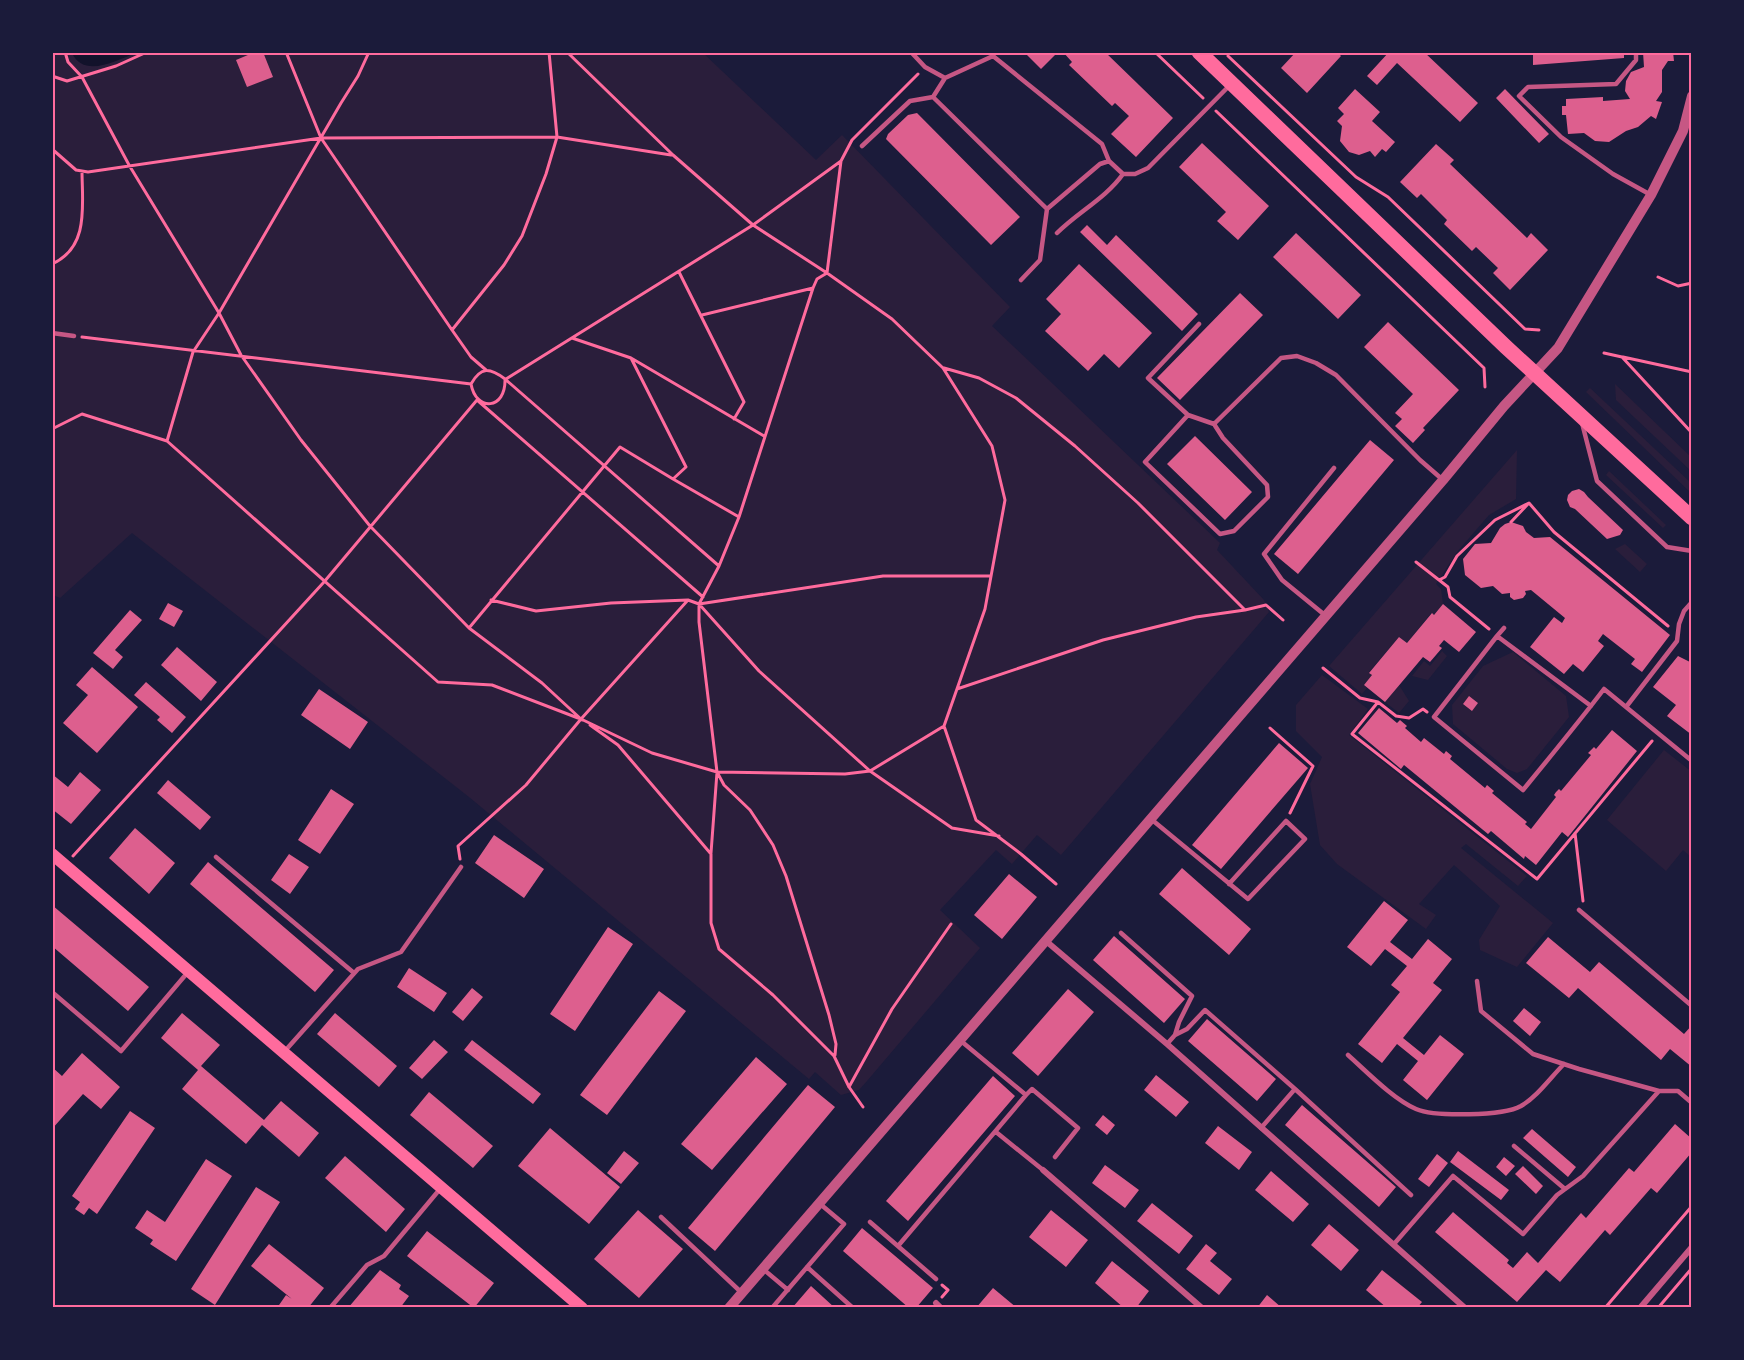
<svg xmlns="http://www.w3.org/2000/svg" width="1744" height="1360" font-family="Helvetica,sans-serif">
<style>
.green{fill:#2a1e3b}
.water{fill:#12122b}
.building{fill:#dd5f8e}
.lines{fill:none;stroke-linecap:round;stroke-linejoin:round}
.path{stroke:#ff6b9d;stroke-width:3}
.service{stroke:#c65784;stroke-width:4.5}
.minor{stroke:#c65784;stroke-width:6}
.tertiary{stroke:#c65784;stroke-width:10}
.secondary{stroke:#ff6b9d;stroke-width:12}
.primary{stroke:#ff6b9d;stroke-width:15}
.neatline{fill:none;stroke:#ff6b9d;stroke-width:2}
</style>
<rect width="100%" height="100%" fill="#1b1b3a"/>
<path class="green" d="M52 53H703L816 160 842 135 1010 307 992 326 1220 543 1217 550 1264 600 1269 612 1061 855 1037 835 1012 864 996 850 940 910 980 948 867 1081 859 1090 841 1095 815 1072 809 1079 469 797 132 533 60 598 53 595Z
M1615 384 1691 457V471L1616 400Z
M1590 388 1691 483V493L1586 392Z
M1517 450 1516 499 1489 515 1457 552 1436 584 1441 589 1443 604 1434 615 1431 613 1407 643 1399 637 1369 672 1372 675 1364 685 1367 688 1362 694 1329 666Z
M1609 471 1666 525 1663 528 1606 475Z
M1625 544 1647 564 1640 572 1615 549Z
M1442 651 1447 656 1428 680 1412 676 1424 661 1430 666Z
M1513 652 1566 696 1569 717 1527 769 1517 773 1507 769 1453 724 1452 705 1483 666Z
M1322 675 1368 709 1349 735 1527 876 1518 886 1466 844 1461 848 1553 923 1517 967 1480 950 1479 940 1500 906 1454 865 1419 904 1436 915 1426 929 1337 864 1320 845 1310 784 1322 757 1296 731V705Z
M1399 685 1409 701 1399 713 1385 702Z
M1664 750 1692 772 1691 857 1683 850 1666 871 1607 820Z"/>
<path class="water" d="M72 53V52L136 53C117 60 84 79 72 53Z"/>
<path class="building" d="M255 52H263L273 77 247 87 236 60Z
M1024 52H1058L1041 69Z
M1063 52H1105L1173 118 1136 157 1111 134 1129 116 1115 103 1112 106 1069 65 1072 62Z
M1296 52H1337L1341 56 1307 93 1281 68Z
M1389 52H1424L1478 103 1460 122 1397 63 1377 85 1367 76Z
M1533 52H1624V58L1533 65Z
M1643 52H1673L1674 61H1668L1662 70V92L1656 101 1662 102 1656 119 1651 116 1638 127 1626 131 1609 142 1595 141 1584 133 1568 134 1566 115H1562V106H1566V99L1603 97V101L1630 99 1625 91 1626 81 1631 72 1644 67Z
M1355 89 1380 112 1372 121 1395 142 1386 152 1382 149 1375 157 1370 151 1359 155 1349 152 1340 141 1342 126 1337 121 1344 114 1338 108Z
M1505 89 1549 134 1539 143 1496 98Z
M917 113 1020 217 991 245 886 139 888 134 908 115Z
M1202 143 1269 206 1238 240 1217 221 1226 212 1179 167Z
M1436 144 1454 160 1450 164 1527 238 1531 233 1548 250 1510 290 1493 273 1498 268 1476 247 1472 251 1444 224 1447 220 1421 194 1417 198 1400 182Z
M1087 225 1107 245 1116 235 1198 314 1182 331 1080 232Z
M1296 233 1361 295 1338 319 1273 257Z
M1079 264 1152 333 1119 368 1104 354 1088 371 1045 331 1061 314 1046 299Z
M1240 293 1263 315 1180 400 1157 378Z
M1388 322 1459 390 1423 428 1425 430 1413 443 1395 426 1402 419 1395 413 1413 394 1364 347Z
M1195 436 1252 492 1225 520 1167 464Z
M1370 440 1394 460 1298 574 1274 554Z
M1579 489 1584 492 1588 497 1623 530 1620 535 1607 539 1575 509 1570 507 1567 500 1568 495 1572 491Z
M1511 522 1523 526 1526 532 1534 538 1550 537 1670 635 1642 672 1631 664 1635 659 1603 634 1598 641 1604 646 1583 672 1573 664 1564 674 1530 647 1554 617 1562 623 1565 618 1531 590 1525 591 1526 594 1523 598 1514 600 1510 597V593L1502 594 1493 586 1481 588 1465 575 1463 559 1475 544 1491 543 1500 528 1505 524Z
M168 603 183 611 174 627 159 619Z
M1443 604 1476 632 1459 652 1444 640 1439 646 1442 648 1430 662 1423 657 1385 702 1364 685 1372 675 1369 673 1399 637 1407 643 1432 613 1434 615Z
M130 610 142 620 115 650 123 657 113 669 93 653Z
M177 647 217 682 201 701 161 665Z
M1678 656 1692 663V735L1667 716 1676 705 1653 687Z
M92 667 138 707 97 753 63 723 88 695 76 685Z
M146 682 186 717 172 733 157 720 160 717 134 695Z
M319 689 368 722 350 749 301 715Z
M1469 696 1478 703 1472 711 1463 704Z
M1379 708 1397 723 1400 720 1407 726 1405 728 1421 742 1424 738 1444 754 1446 751 1452 756 1450 759 1485 788 1487 785 1494 791 1492 793 1527 822 1525 824 1531 829 1556 797 1554 795 1556 792 1559 789 1561 791 1591 755 1588 753 1594 747 1596 749 1612 730 1637 751 1568 837 1562 832 1536 865 1525 856 1524 859 1491 831 1488 834 1404 765 1401 769 1358 733Z
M1279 743 1308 768 1221 869 1192 845Z
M80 772 101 790 71 824 52 809V774L68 787Z
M168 780 211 817 200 830 157 793Z
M331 789 354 804 320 854 298 840Z
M135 828 175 863 149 894 109 858Z
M494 835 544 869 524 898 475 863Z
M289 854 309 867 290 894 271 880Z
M208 862 334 970 315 992 190 884Z
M1182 868 1251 929 1229 955 1159 894Z
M1009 874 1037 897 1002 939 974 915Z
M1384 901 1408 920 1390 942 1412 959 1428 939 1452 959 1433 983 1442 990 1403 1038 1424 1055 1440 1035 1464 1054 1427 1100 1403 1080 1418 1061 1397 1044 1382 1063 1358 1044 1400 992 1391 985 1407 966 1385 949 1371 966 1347 947Z
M52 905 149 987 128 1011 52 946Z
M608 927 633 944 575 1031 550 1014Z
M1114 936 1185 999 1164 1023 1093 960Z
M1548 937 1590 972 1599 962 1684 1034 1692 1025V1067L1670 1049 1661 1060 1578 988 1569 998 1526 963Z
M409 968 447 993 434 1012 397 987Z
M472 988 483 997 463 1021 452 1012Z
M1068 989 1094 1012 1038 1076 1012 1053Z
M659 991 686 1011 607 1115 580 1095Z
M1524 1008 1541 1022 1530 1036 1513 1021Z
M182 1013 220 1045 201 1066 264 1120 281 1101 319 1133 299 1157 262 1125 246 1144 182 1089 198 1070 161 1038Z
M335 1013 397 1066 379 1087 317 1034Z
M1207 1019 1276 1079 1257 1101 1188 1041Z
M434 1040 448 1052 422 1079 409 1068Z
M472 1040 541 1094 533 1104 464 1050Z
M82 1053 120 1087 101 1109 83 1094 52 1129V1067L62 1076Z
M756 1057 787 1084 712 1170 681 1144Z
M1156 1075 1189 1102 1176 1117 1144 1090Z
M993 1076 1015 1096 908 1221 886 1201Z
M808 1085 835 1107 715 1251 688 1228Z
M429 1092 493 1146 473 1168 410 1115Z
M1302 1105 1396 1187 1379 1207 1285 1125Z
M130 1111 155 1128 97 1214 89 1208 84 1215 75 1209 80 1202 72 1196Z
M1103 1115 1115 1125 1107 1135 1095 1125Z
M1675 1124 1692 1139V1152L1657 1193 1651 1188 1610 1235 1605 1230 1560 1282 1546 1270 1517 1302 1435 1232 1453 1212 1509 1260 1507 1263 1513 1268 1527 1252 1538 1263 1581 1213 1586 1218 1629 1168 1634 1172Z
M1218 1126 1252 1152 1239 1170 1205 1143Z
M550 1128 620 1187 589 1224 518 1166Z
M1532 1129 1576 1167 1568 1177 1523 1138Z
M624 1151 639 1163 621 1184 607 1173Z
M1458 1151 1509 1190 1501 1200 1450 1162Z
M1437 1154 1448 1163 1429 1187 1418 1179Z
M345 1156 405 1209 386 1232 325 1178Z
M1504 1157 1515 1166 1506 1176 1496 1167Z
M206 1159 232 1176 176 1261 150 1244 153 1240 135 1228 147 1210 165 1222Z
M1105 1165 1139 1190 1125 1208 1092 1183Z
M1523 1166 1543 1186 1536 1194 1515 1174Z
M1271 1171 1309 1204 1293 1222 1255 1190Z
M256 1187 280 1202 215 1305 191 1289Z
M1152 1203 1193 1236 1179 1254 1137 1221Z
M638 1210 683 1249 639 1298 594 1259Z
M1051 1210 1088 1240 1066 1267 1029 1237Z
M1329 1224 1359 1250 1341 1271 1311 1245Z
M862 1228 933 1288 916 1308H909L843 1251Z
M427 1231 494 1283 474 1308 407 1256Z
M269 1244 324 1288 308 1308H277L286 1295 292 1299 251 1266Z
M1206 1244 1217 1253 1210 1261 1232 1279 1219 1295 1186 1269Z
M1112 1261 1149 1291 1136 1308H1124L1095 1283Z
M380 1270 401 1285 399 1289 409 1296 400 1308H348Z
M1382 1270 1422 1302 1417 1308H1387L1366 1290Z
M811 1286 835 1308H792Z
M993 1288 1017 1308H976Z
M1267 1295 1282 1308H1257Z"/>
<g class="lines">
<path class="path" d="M65 52 68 62 82 77 129 165 219 313 241 355 301 440 370 526 469 628 542 683 582 720
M286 52 321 138 452 330 471 357 486 370
M1155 52 1203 98
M1228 56 1356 177 1388 197 1525 329 1539 330
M52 76 67 81 116 66 147 52
M1216 111 1484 368 1485 387
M52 149 76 170 88 172 321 138 557 137 671 155
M52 264C90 247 82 204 82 171
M679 272 744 402 734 419
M1658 277 1678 286 1692 283
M702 315 813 288
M452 330 504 265 522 236 546 174 557 137 549 52
M82 337 471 384
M572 338 631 358 764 436
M1604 353 1622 357 1692 433
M1623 357 1692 372
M944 368 979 378 1016 398 1075 446 1138 503 1245 610
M505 379C506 410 476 412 471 384 481 366 490 368 505 379L719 566 699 604 759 671 870 771 952 828 999 836
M506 379 753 225 841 161
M52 429 82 414 167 441 438 682 492 685 578 718
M167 441 193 352 219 313 341 103 358 76 369 52
M673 479 739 517
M1511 522 1528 504
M1416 562 1439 580
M719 566 739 517 813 288 817 279 827 273 841 161 852 140 918 74
M491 600 536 611 611 603 688 600 699 604 883 576H991
M699 606V622L717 772 711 853
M469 628 620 447 673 479 686 467 631 358
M1489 629 1450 597 1448 587 1439 580 1445 577 1457 556 1495 520 1529 503 1554 532 1668 626
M1323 668 1360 698 1378 702 1396 716 1409 718 1423 709 1427 712
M957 689 1103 640 1196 617 1245 610 1266 605 1283 620
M1378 702 1352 734 1537 879 1652 741
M581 719 688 600
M590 725 618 745 711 854V923L719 949 773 995 834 1056 849 1087 863 1107
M944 726 976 820 1021 854 1056 884
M1270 728 1313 766 1290 813
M717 772 724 785 750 810 773 845 786 876 829 1015 836 1044 835 1055
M1575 833 1583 901
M73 856 324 582 477 400 703 597
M460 859 458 846 526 785 581 719 652 753 717 772 845 774 870 771 944 726 985 609 1005 500 992 446 943 368 892 319 827 273 753 225 673 155 567 52
M849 1087 892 1009 951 924
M942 1297 948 1290 942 1285
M1605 1308 1692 1206
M1658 1308 1692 1268"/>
<path class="service" d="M911 52 925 67 945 78 993 56 1102 144 1109 161 1123 174H1135L1148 168 1229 86
M1636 52V60L1616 84 1528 87 1519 96 1561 137 1613 174 1651 195
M933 97 945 78
M862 146 910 101 933 97 1047 209
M1057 233C1078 212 1106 198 1123 174
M1021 280 1040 260 1047 209 1100 164 1109 161
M52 333 74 336
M1188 415 1214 424 1223 438 1267 485 1268 497 1234 531 1220 534 1145 462Z
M1188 415 1148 378 1199 324
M1582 423 1597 481 1667 547 1692 551
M1214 424 1281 358 1297 356 1316 363 1336 375 1420 460 1443 480
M1326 616 1282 580 1264 554 1334 468
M1497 636 1504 628
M1591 706 1497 636 1434 717 1523 790C1550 757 1578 723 1604 689L1692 761
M1626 707 1677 641 1679 624 1684 611 1692 602
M1151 819 1248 899 1305 839 1286 821 1229 884
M216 857 354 973
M1579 910 1692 1006
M1121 933 1192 996 1179 1022 1175 1035
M1477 981 1481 1011 1533 1054 1579 1069 1659 1091
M52 992 121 1051 188 972
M1167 1044 1175 1035 1187 1029 1205 1010 1295 1089
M284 1052 358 969 401 952 461 867
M1348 1055C1367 1072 1393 1099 1416 1109 1435 1117 1503 1116 1521 1106 1538 1096 1550 1078 1564 1064
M1026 1095 1032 1089 1078 1128 1055 1157
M1261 1128 1295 1089 1411 1195
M996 1132 1043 1170
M1514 1146 1565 1189
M661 1217 742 1293
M870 1222 936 1279
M1394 1244 1453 1176 1523 1234 1557 1195 1583 1176 1659 1091H1678L1692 1103
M898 1246 1026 1095 961 1041
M807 1267 853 1308
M763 1269 788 1290
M330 1308 367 1265 384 1256 440 1189
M772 1308 844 1224 819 1203"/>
<path class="minor" d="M1046 941 1167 1044 1465 1308
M1043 1170 1202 1308
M936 1303 941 1308
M1640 1308 1692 1247"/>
<path class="tertiary" d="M729 1308 1443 480 1504 406 1558 348 1651 195 1683 131 1692 96"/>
<path class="secondary" d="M52 854 582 1308"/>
<path class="primary" d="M1199 52 1506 347 1692 518"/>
</g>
<rect width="1744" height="1360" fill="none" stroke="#1b1b3a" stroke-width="108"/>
<rect x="54" y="54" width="1636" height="1252" class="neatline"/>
</svg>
